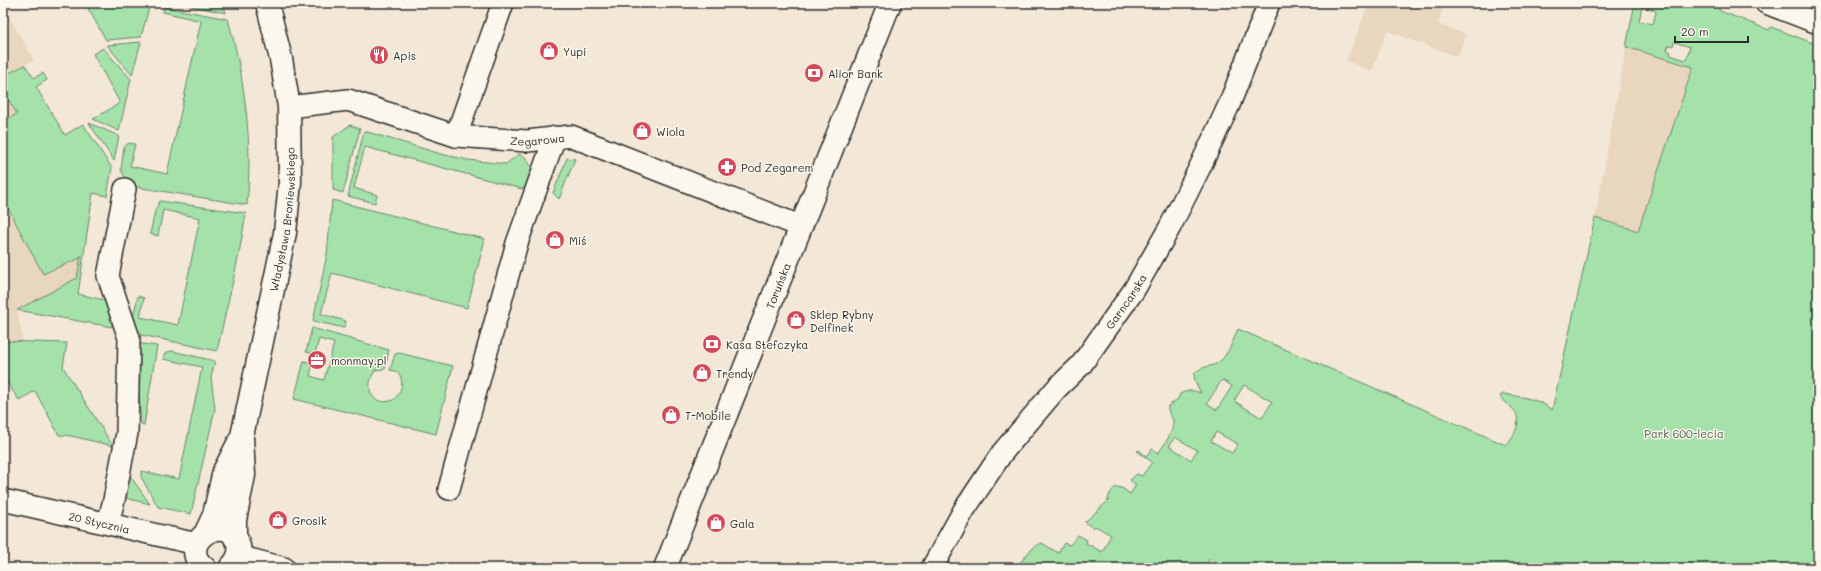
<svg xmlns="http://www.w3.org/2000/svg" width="1821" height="571" font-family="Mali,sans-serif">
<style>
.built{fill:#e9d6be}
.green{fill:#a4e2aa;stroke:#68866a;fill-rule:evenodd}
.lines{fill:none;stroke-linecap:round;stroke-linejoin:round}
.street-casing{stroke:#2b2b2b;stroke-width:24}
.secondary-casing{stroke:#2b2b2b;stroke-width:25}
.street{stroke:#fbf7ec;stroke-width:21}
.secondary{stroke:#fbf7ec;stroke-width:22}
.labels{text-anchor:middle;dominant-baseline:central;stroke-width:3;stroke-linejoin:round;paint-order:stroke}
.poi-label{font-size:11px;fill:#2b2b2b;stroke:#fbf7ec;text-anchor:start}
.street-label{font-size:11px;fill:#2b2b2b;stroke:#fbf7ec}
.park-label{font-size:11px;fill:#49594b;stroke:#fbf7ec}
</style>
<rect width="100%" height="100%" fill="#f3e8d7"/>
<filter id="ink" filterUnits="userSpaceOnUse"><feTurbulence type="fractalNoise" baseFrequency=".025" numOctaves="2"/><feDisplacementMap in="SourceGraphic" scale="8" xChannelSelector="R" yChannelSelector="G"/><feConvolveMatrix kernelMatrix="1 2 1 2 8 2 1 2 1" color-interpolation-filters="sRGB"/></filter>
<g filter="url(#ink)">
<path class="built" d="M1369 3H1445L1438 24 1466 34 1458 57 1387 31 1372 71 1346 61Z
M3 6 34 60 3 76Z
M1626 47 1693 67 1638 231 1595 218Z
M3 91 17 115 3 121Z
M3 199 43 274 80 258 77 278 17 310 23 341H3Z"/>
<path class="green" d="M85 3 150 4 141 37 106 40Z
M177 3H223L226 13Z
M1635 3H1706L1719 8 1720 11 1769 30 1771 27 1818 45V568H1219L1220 565 1210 559 1207 565 1212 568H1017C1024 557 1030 548 1042 543L1058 553 1064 543 1070 545 1078 535 1087 540 1086 543 1102 552 1111 535 1095 526 1093 528 1085 522 1108 501C1108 495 1111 491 1116 487L1122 488 1130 494 1136 485 1130 480 1137 474 1142 476 1152 462 1137 451 1139 450 1146 456 1152 449 1158 453C1164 445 1174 432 1173 421 1172 415 1167 413 1168 406L1178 399 1180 394C1188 390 1193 390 1201 393L1195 381 1194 374C1201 365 1212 368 1219 362 1229 354 1233 340 1238 329L1506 445C1514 436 1523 422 1514 410 1509 405 1503 403 1500 396L1503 394C1521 397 1538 398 1552 410L1595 218 1638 231 1693 67 1626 47ZM1642 7 1655 10 1656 12 1653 24 1639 21ZM1674 42 1690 47 1686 60 1670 55 1671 52 1667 50 1669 45 1673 46ZM1222 380 1232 386 1217 410 1207 403ZM1244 385 1272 402 1262 418 1234 401ZM1216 432 1238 444 1232 453 1211 441ZM1175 437 1197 450 1191 460 1169 446Z
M164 7 228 19C245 79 253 142 247 205L130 186 121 170 124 147 129 143 135 144 130 166 167 174 201 21 163 12Z
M141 42 132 75 107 45Z
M103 48 131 79 119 131 93 119 120 103 93 54Z
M25 65 34 78 43 73 47 80 36 87 65 135 83 124 112 168 107 196 93 193 78 294 113 302 112 327 17 310 77 278 81 255 80 258 43 274 3 199V121L17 114 3 91V76Z
M89 123 119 136 114 161Z
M350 125 360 129 343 193 333 190V137Z
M364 131 441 154 468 160 506 164 519 154 526 158 533 170 529 185 522 189 365 147 354 188 377 195 375 203 348 196Z
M567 158 575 159 559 199 553 193Z
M332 200 485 239 467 308 332 273 321 314 346 321 344 328 313 321 327 254Z
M160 201 246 213 239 254 217 351 132 333 131 325 138 296 144 298 140 317 178 325 200 218 163 210 158 236 150 234 155 211Z
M312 328 389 350 385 369 376 370C363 386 371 408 393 400 403 393 407 371 390 370L395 354 399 353 453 366 436 434 294 399 304 361 313 363 310 376 324 380 334 343 319 339 315 354 306 352Z
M3 341 67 343 63 367 113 446 71 436 59 435 35 391 19 400 3 377Z
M136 343 157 346 144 425 141 424Z
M172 351 215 361 211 377 215 409 191 514 158 507 141 477V471L179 479 202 367 163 359 164 355 167 352Z
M128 473 150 504 121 497Z"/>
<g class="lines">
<g class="street-casing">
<g id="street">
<path d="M1766 3 1818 23"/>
<path id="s1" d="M289 107 348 100 456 136 527 141 571 136 800 226"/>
<path d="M456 136 503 3"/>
<path d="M449 489 517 243 555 137"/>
<path id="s2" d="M3 500 197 544"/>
<path d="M108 523 114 500 127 433 129 338 108 276 125 189"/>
<path d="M238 556 284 568"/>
<path id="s3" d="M932 568 964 510 1002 453 1056 389 1081 365 1134 290 1170 227 1199 169 1229 105 1269 3"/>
</g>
</g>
<g class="secondary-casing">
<g id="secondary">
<path id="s4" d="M206 532 214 515 224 471 242 436 285 233 290 182 289 107 281 59 267 3"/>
<path d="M235 538V520L244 475 242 437"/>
<path d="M205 568C172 543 231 507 239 546 241 555 236 562 230 568"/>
<path id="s5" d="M665 568 890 3"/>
</g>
</g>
<use href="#street" class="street"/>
<use href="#secondary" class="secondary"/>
</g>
</g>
<defs>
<g id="shop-disc" transform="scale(1)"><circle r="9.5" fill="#d1495b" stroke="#fbf7ec"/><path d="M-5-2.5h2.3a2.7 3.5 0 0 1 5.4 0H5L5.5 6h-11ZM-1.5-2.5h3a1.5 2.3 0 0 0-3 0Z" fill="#fff"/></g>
<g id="restaurant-disc" transform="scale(1)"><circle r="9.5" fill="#d1495b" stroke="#fbf7ec"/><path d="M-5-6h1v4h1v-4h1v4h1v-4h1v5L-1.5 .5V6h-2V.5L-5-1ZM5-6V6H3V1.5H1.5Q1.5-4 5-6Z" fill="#fff"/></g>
<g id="bank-disc" transform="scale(1)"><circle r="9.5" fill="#d1495b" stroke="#fbf7ec"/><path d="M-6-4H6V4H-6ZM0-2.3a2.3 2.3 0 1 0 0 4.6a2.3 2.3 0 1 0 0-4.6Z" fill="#fff"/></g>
<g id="pharmacy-disc" transform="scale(1)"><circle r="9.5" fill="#d1495b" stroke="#fbf7ec"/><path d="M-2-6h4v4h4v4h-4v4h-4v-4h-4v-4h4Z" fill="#fff"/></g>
<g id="office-disc" transform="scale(1)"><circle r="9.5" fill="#d1495b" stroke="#fbf7ec"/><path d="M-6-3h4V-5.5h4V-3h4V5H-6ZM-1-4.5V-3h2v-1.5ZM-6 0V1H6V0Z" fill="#fff"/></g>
</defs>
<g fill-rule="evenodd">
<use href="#shop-disc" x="549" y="51"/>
<use href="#restaurant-disc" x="379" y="55"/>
<use href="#bank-disc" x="814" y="73"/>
<use href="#shop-disc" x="642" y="131"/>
<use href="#pharmacy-disc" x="727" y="167"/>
<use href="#shop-disc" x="555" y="240"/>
<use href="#shop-disc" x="796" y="320"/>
<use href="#bank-disc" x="712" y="344"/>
<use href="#office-disc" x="317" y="360"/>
<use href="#shop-disc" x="702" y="373"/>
<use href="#shop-disc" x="671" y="415"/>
<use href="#shop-disc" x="278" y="520"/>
<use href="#shop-disc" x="716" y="523"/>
</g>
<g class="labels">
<g class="poi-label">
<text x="563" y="51">Yupi</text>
<text x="393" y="55">Apis</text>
<text x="828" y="73">Alior Bank</text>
<text x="656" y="131">Wiola</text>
<text x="741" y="167">Pod Zegarem</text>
<text x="569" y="240">Miś</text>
<text x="810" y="314">Sklep Rybny<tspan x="810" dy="13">Delfinek</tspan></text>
<text x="726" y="344">Kasa Stefczyka</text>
<text x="331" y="360">monmay.pl</text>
<text x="716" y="373">Trendy</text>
<text x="685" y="415">T-Mobile</text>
<text x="292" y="520">Grosik</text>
<text x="730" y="523">Gala</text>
</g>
<g class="street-label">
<text stroke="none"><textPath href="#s1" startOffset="255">Zegarowa</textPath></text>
<text stroke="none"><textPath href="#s4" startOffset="324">Władysława Broniewskiego</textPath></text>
<text stroke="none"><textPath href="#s5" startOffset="304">Toruńska</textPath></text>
<text stroke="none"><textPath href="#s3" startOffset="331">Garncarska</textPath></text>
<text stroke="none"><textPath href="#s2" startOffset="99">20 Stycznia</textPath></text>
</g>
<g class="park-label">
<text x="1684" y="433">Park 600-lecia</text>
</g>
</g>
<rect width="1821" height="571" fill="none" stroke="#fbf7ec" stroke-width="16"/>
<rect x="8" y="8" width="1805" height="555" fill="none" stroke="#2b2b2b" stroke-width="1.5" filter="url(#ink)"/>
<path d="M1675 36v6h73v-6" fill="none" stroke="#2b2b2b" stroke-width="2"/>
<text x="1681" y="36" font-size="12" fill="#2b2b2b" stroke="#fbf7ec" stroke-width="3" paint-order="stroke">20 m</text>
</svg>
